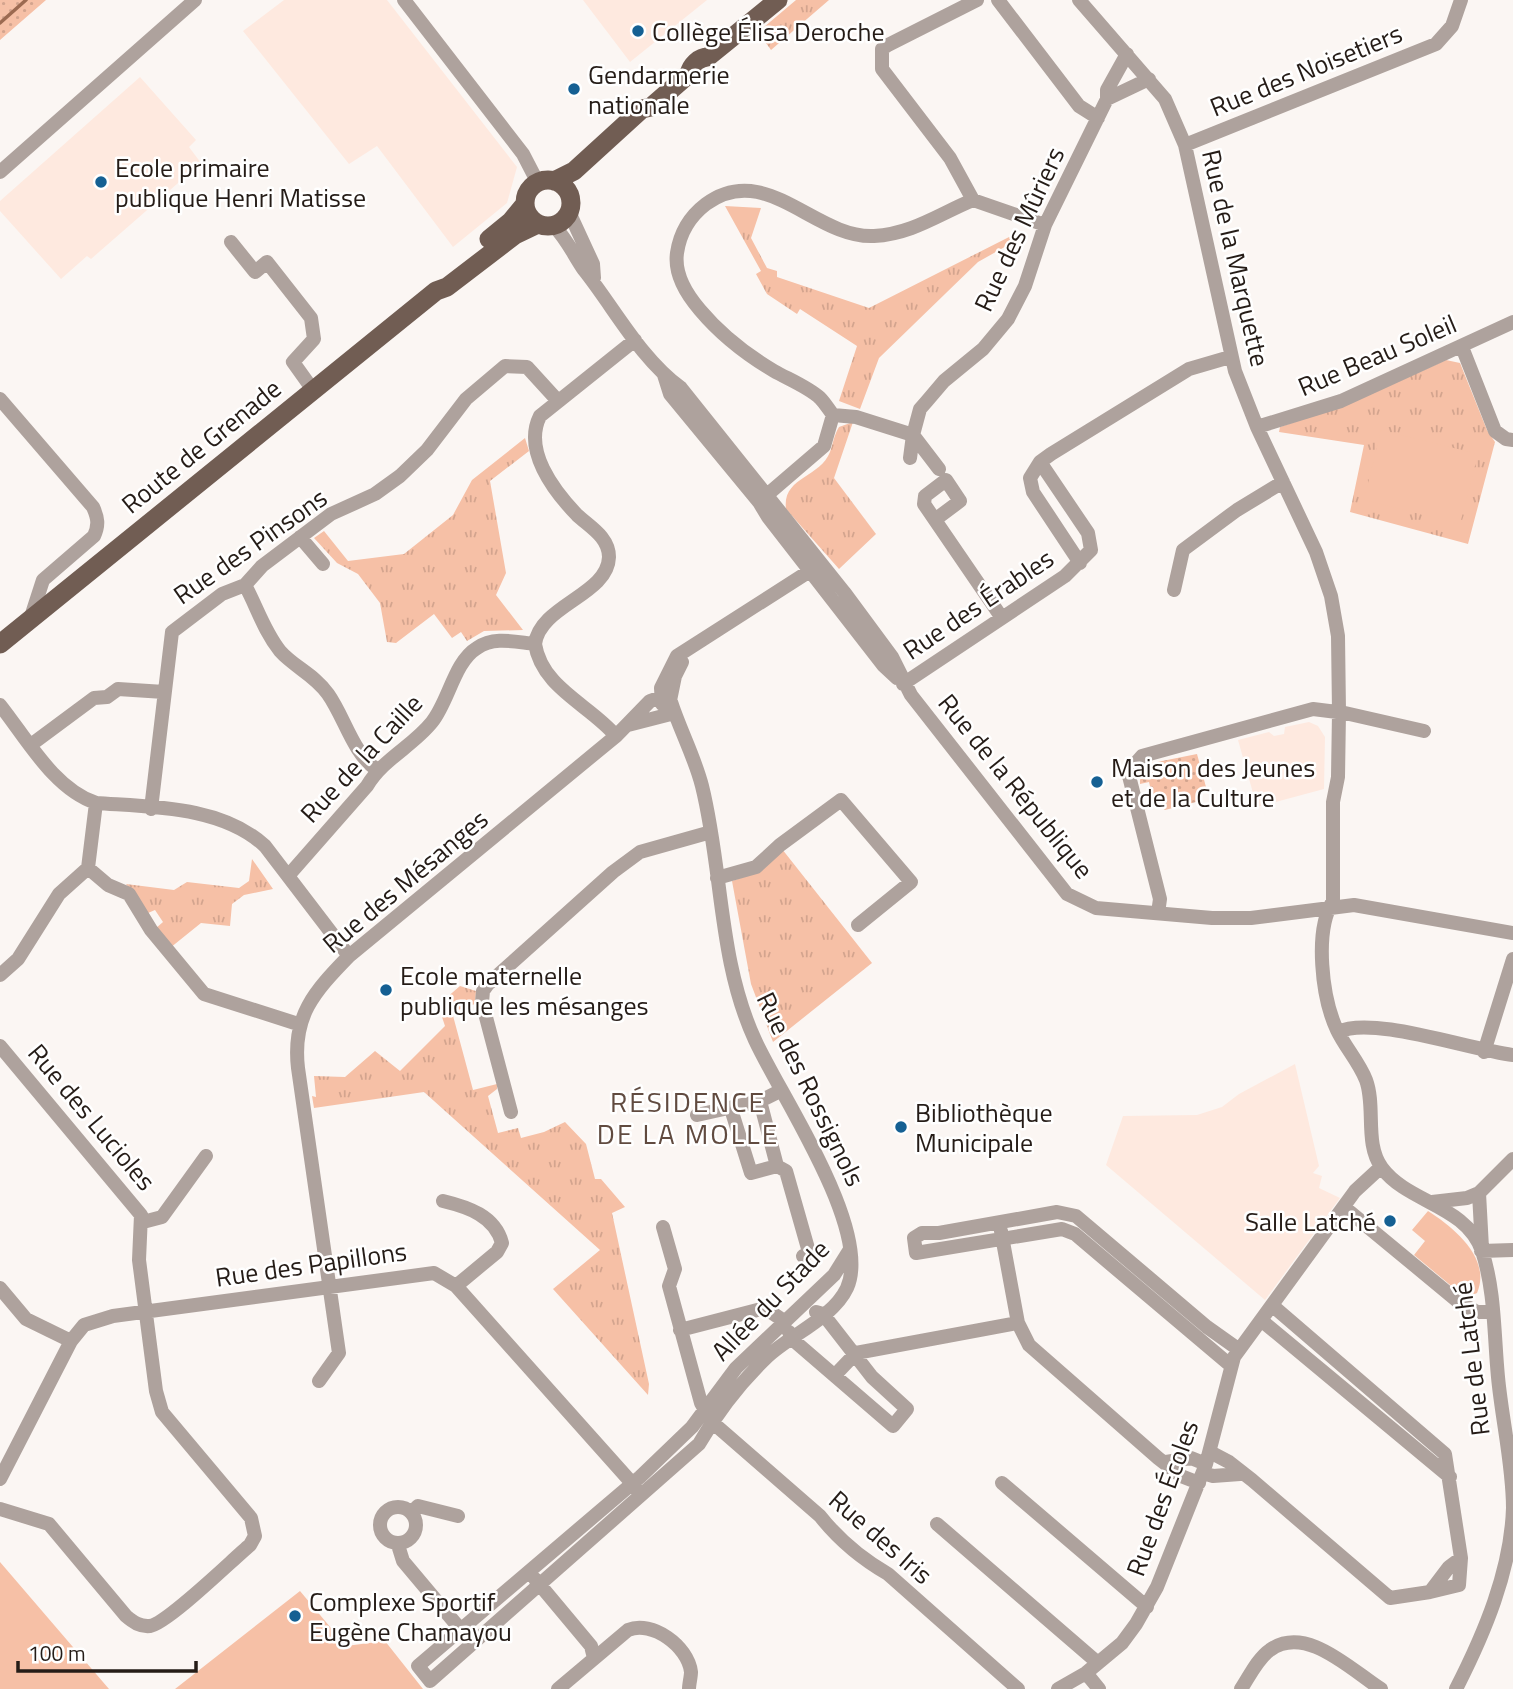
<svg xmlns="http://www.w3.org/2000/svg" width="1513" height="1689" font-family="'Titillium Web',sans-serif">
<style>
.built{fill:#fee9df}
.grass{fill:url(#grass-tufts)}
.park{fill:url(#park-dots)}
.garden{fill:#f6c0a6}
.lines{fill:none;stroke-linecap:round;stroke-linejoin:round}
.stream{stroke:#9c6a51;stroke-width:3.5}
.minor{stroke:#aea29d;stroke-width:14}
.major{stroke:#715d53;stroke-width:19}
.poi-dot{fill:#156093;stroke:#fff;stroke-width:2.5}
.labels{text-anchor:middle;dominant-baseline:central;stroke-width:5;stroke-linejoin:round;paint-order:stroke}
.poi-label{font-size:26px;fill:#251c17;stroke:#fff;text-anchor:start}
.street-label{font-size:26px;fill:#251c17;stroke:#fff}
.neighbourhood-label{font-size:28px;letter-spacing:2px;fill:#614b40;stroke:#fff}
</style>
<defs>
<pattern id="grass-tufts" width="24" height="20" patternUnits="userSpaceOnUse" patternTransform="scale(1.75)"><rect width="24" height="20" fill="#f6c0a6"/><path d="M3 7l-1-3M5 7V3M7 7l1-3M15 17l-1-3M17 17v-4M19 17l1-3" fill="none" stroke="#d3a48e"/></pattern>
<pattern id="park-dots" width="8" height="8" patternUnits="userSpaceOnUse" patternTransform="scale(1.75)"><rect width="8" height="8" fill="#f6c0a6"/><path d="M2 2h.1M6 6h.1" fill="none" stroke="#d3a48e" stroke-width="1.8" stroke-linecap="round"/></pattern>
</defs>
<rect width="100%" height="100%" fill="#fbf6f3"/>
<path class="built" d="M284 0H387L517 167 507 203 453 247 377 146 349 164 243 31Z
M583 0H707L630 62Z
M140 77 196 140 189 147 201 163 91 259 87 256 61 279 0 211V201Z
M1309 722 1318 726 1325 737 1324 789 1257 807 1238 740 1269 732 1274 736 1284 734 1285 727Z
M1295 1064 1319 1166 1313 1173 1322 1176 1319 1188 1340 1198 1265 1300 1106 1165 1123 1116 1197 1115 1222 1107 1239 1094Z"/>
<path class="grass" d="M796 0H829L771 50 758 32Z
M725 206 761 208 751 238 767 268 777 271V277L869 308 1015 234 1017 240 978 262 879 358 860 409 839 401 857 346 800 309 797 314 767 294 756 274 761 271Z
M1446 360 1460 363 1487 430 1495 442 1468 544 1350 512 1364 445 1279 432 1280 427 1353 402Z
M853 422 834 478 876 534 839 569 786 509C782 477 820 478 830 452 833 444 834 435 839 427Z
M525 438 529 451 490 481 506 573 496 595 523 630 484 631 467 641 461 632 452 638 434 614 396 643 387 642 380 603 358 574 337 563 314 538 324 531 348 561 404 554 453 515 472 480Z
M782 849 872 963 773 1042 751 984 732 881 758 872Z
M252 859 273 889 244 895 232 904 230 926 201 923 170 948 155 929 163 922 155 910 148 913 126 884 174 890 187 882 239 888 249 881Z
M460 986 476 991 475 1004 452 1012 473 1090 497 1084V1089L488 1096 498 1133 518 1128 521 1138 544 1132 565 1122 586 1144 595 1179H601L625 1207 612 1213 649 1384 648 1395 553 1289 600 1250 424 1092 314 1108 312 1096 316 1097 314 1076 345 1077 375 1051 400 1071 445 1026 438 1005Z"/>
<path class="park" d="M0 0H46L0 40Z
M1197 754 1206 787 1196 802 1165 810 1153 799 1149 782 1140 784V773L1147 764Z"/>
<path class="garden" d="M1381 430 1478 454 1460 524 1364 500Z
M1428 1211C1453 1227 1492 1258 1477 1293L1470 1296 1461 1294 1414 1255 1425 1241 1412 1230Z
M0 1562 109 1689H0Z
M300 1591 346 1646 385 1641 423 1689H175Z"/>
<g class="lines">
<path class="stream" d="M0 23 26 0"/>
<path class="minor" d="M404 0 523 154 538 183
M998 0 1079 106 1098 118
M1079 0 1165 99 1185 145 1235 371 1257 427 1316 552 1331 596 1338 636 1339 712 1338 777 1333 802V901C1314 931 1322 998 1337 1030 1345 1047 1359 1062 1366 1080 1376 1107 1364 1144 1382 1168 1408 1203 1466 1205 1482 1251 1495 1290 1494 1336 1498 1377 1502 1420 1513 1465 1513 1508 1511 1571 1484 1634 1456 1689
M1107 99 1149 79
M1185 145 1436 44 1452 26 1461 0
M0 172 195 0
M973 200 950 158 882 69V49L888 45 977 0
M569 212 593 264 594 278
M553 225C567 239 573 254 584 270 615 309 640 358 681 388L844 592 892 657 911 695 1067 894 1096 908 1212 918H1251L1354 905 1513 933
M231 242 255 272 267 262 311 318 314 339 293 362 313 390
M1462 347 1495 431 1506 439 1513 440
M664 375 670 394 759 502 768 517 883 665 897 678
M0 399 93 507C98 518 99 525 94 536L43 580 31 617
M833 415C829 410 825 403 820 398 808 387 788 379 774 371 747 355 721 335 700 310 687 295 674 275 677 253 680 232 689 217 706 204 766 160 815 239 874 236 912 234 939 214 973 200L1045 225
M833 415 856 417 913 435 920 409 927 401 944 381 983 349 1008 319 1025 286 1045 225 1107 99V90L1127 54
M1257 427 1341 401 1513 322
M910 458 913 435 939 469
M760 501 824 446 833 415
M936 519 960 501 946 480 925 496 924 504 1002 618
M300 537 323 564
M1080 563 1033 492 1030 478 1040 462 1051 454 1189 369 1230 357
M245 585C257 607 264 631 280 651 294 667 315 675 328 694 345 718 352 752 377 770
M1174 590 1183 550 1237 510 1283 482
M535 644C540 605 608 595 609 557 609 537 590 527 577 515 553 490 523 450 540 416L635 340
M903 684 1065 576 1091 550 1088 533 1040 462
M671 702C680 730 695 758 702 786 723 870 718 960 755 1040 780 1095 873 1230 847 1288 833 1318 790 1335 767 1357 741 1382 717 1413 699 1444L430 1681 418 1666 640 1477 692 1427 736 1368 834 1275 849 1251
M662 704 661 688 677 656 816 567
M0 705C27 739 54 789 96 803 152 807 222 806 265 846L349 956
M628 725 667 715 675 676 682 662
M32 744 94 698 107 697 118 689 164 692
M151 809 172 632 222 594 245 585 262 566 331 514 375 494 400 476 427 450 466 399 505 366 527 367 558 401
M88 868 108 885 129 894 151 930 204 994 298 1024
M288 876 367 786C383 759 413 746 432 722 449 701 454 662 477 648 494 636 515 642 535 644 542 688 590 705 616 736
M717 878 756 867 780 845 841 800 911 882 858 925
M1158 913 1160 899 1128 772 1142 756 1313 709 1345 713 1424 731
M0 975 18 959 59 894 88 868 96 803
M1338 1032C1372 1015 1470 1050 1513 1055
M0 1046 141 1215 139 1260 156 1391 162 1412 251 1518 255 1536 250 1545C232 1560 168 1623 150 1626 140 1627 133 1622 126 1616L49 1524 0 1509
M1484 1052 1513 959
M760 1101 777 1166 786 1171 809 1252 803 1256
M731 1109 751 1173 777 1166
M511 1112 482 1002 483 991 488 984 613 872 640 852 711 832
M697 1115 760 1101 780 1091
M1479 1193 1482 1248
M443 1201C468 1207 495 1216 502 1243L497 1252 456 1286
M1432 1202 1467 1198 1479 1193 1513 1159
M1345 1208 1460 1303 1477 1312H1493
M143 1222 162 1217 206 1156
M663 1227 675 1269 669 1286 701 1403 712 1422 820 1516C839 1540 862 1559 888 1574L1018 1689
M1001 1231 1018 1323
M1481 1251 1513 1250
M0 1288 26 1319 71 1341
M1261 1320 1450 1477
M680 1330 765 1308 784 1321
M789 1332 792 1339 893 1426 907 1409 872 1377 823 1314 816 1312
M1230 1365 1075 1234 1062 1229 916 1253 914 1238 922 1233H939L1057 1212 1076 1216 1207 1327 1238 1349
M836 1374 856 1353 1018 1323 1029 1345 1158 1458 1181 1476 1199 1483
M319 1381 339 1353 298 1068C292 1016 314 992 349 956L616 736 650 701 661 697 671 702
M1210 1452 1229 1462 1252 1480 1390 1598 1430 1592 1449 1567 1461 1558 1445 1454 1273 1306
M1166 1462 1191 1458 1206 1464
M1203 1473 1213 1476 1240 1474
M0 1479 71 1341 84 1325 113 1316 434 1273 456 1286 639 1491
M1002 1483 1147 1607
M380 1525a18 18 0 1 1 36 0a18 18 0 1 1-36 0Z
M412 1512 418 1506 458 1516
M937 1524 1098 1663
M398 1545 403 1561 461 1630
M535 1579 591 1646 594 1658
M1430 1592 1459 1585 1461 1558
M1086 1673 1099 1689
M558 1689 628 1630C652 1620 688 1646 691 1672 691 1677 689 1684 689 1689
M1058 1689 1086 1673 1122 1643 1136 1624 1157 1587 1206 1464 1234 1357 1355 1191 1381 1167
M1241 1689C1249 1677 1258 1658 1270 1650 1306 1624 1351 1670 1381 1689"/>
<path class="major" d="M525 203a23 23 0 1 1 46 0a23 23 0 1 1-46 0Z
M554 181 574 171 642 109 651 107 689 74C691 65 699 57 708 57L778 0
M489 239 511 221 525 204
M0 644 436 291 447 287 515 235 538 224"/>
</g>
<g class="poi-dot">
<circle cx="638" cy="31" r="7"/>
<circle cx="574" cy="89" r="7"/>
<circle cx="101" cy="182" r="7"/>
<circle cx="1097" cy="782" r="7"/>
<circle cx="386" cy="990" r="7"/>
<circle cx="901" cy="1127" r="7"/>
<circle cx="1390" cy="1221" r="7"/>
<circle cx="295" cy="1616" r="7"/>
</g>
<g class="labels">
<g class="poi-label">
<text x="652" y="31">Collège Élisa Deroche</text>
<text x="588" y="74">Gendarmerie<tspan x="588" dy="30">nationale</tspan></text>
<text x="115" y="167">Ecole primaire<tspan x="115" dy="30">publique Henri Matisse</tspan></text>
<text x="1111" y="767">Maison des Jeunes<tspan x="1111" dy="30">et de la Culture</tspan></text>
<text x="400" y="975">Ecole maternelle<tspan x="400" dy="30">publique les mésanges</tspan></text>
<text x="915" y="1112">Bibliothèque<tspan x="915" dy="30">Municipale</tspan></text>
<text x="1376" y="1221" text-anchor="end">Salle Latché</text>
<text x="309" y="1601">Complexe Sportif<tspan x="309" dy="30">Eugène Chamayou</tspan></text>
</g>
<g class="street-label">
<text transform="translate(1306 70) rotate(-22)">Rue des Noisetiers</text>
<text transform="translate(1019 229) rotate(-65)">Rue des Mûriers</text>
<text transform="translate(1236 258) rotate(77)">Rue de la Marquette</text>
<text transform="translate(1377 355) rotate(-23)">Rue Beau Soleil</text>
<text transform="translate(201 446) rotate(-39)">Route de Grenade</text>
<text transform="translate(250 546) rotate(-35)">Rue des Pinsons</text>
<text transform="translate(978 604) rotate(-34)">Rue des Érables</text>
<text transform="translate(361 758) rotate(-47)">Rue de la Caille</text>
<text transform="translate(1016 786) rotate(51)">Rue de la République</text>
<text transform="translate(405 881) rotate(-40)">Rue des Mésanges</text>
<text transform="translate(811 1089) rotate(64)">Rue des Rossignols</text>
<text transform="translate(92 1117) rotate(50)">Rue des Lucioles</text>
<text transform="translate(311 1264) rotate(-8)">Rue des Papillons</text>
<text transform="translate(770 1300) rotate(-46)">Allée du Stade</text>
<text transform="translate(1471 1359) rotate(-97)">Rue de Latché</text>
<text transform="translate(1162 1498) rotate(-70)">Rue des Écoles</text>
<text transform="translate(881 1537) rotate(41)">Rue des Iris</text>
</g>
<g class="neighbourhood-label">
<text x="688" y="1101">RÉSIDENCE<tspan x="688" dy="32">DE LA MOLLE</tspan></text>
</g>
</g>
<path d="M18 1661v10h178v-10" fill="none" stroke="#251c17" stroke-width="3.5"/>
<text x="28" y="1661" font-size="21" fill="#251c17" stroke="#ffffff" stroke-width="5" paint-order="stroke">100 m</text>
</svg>
